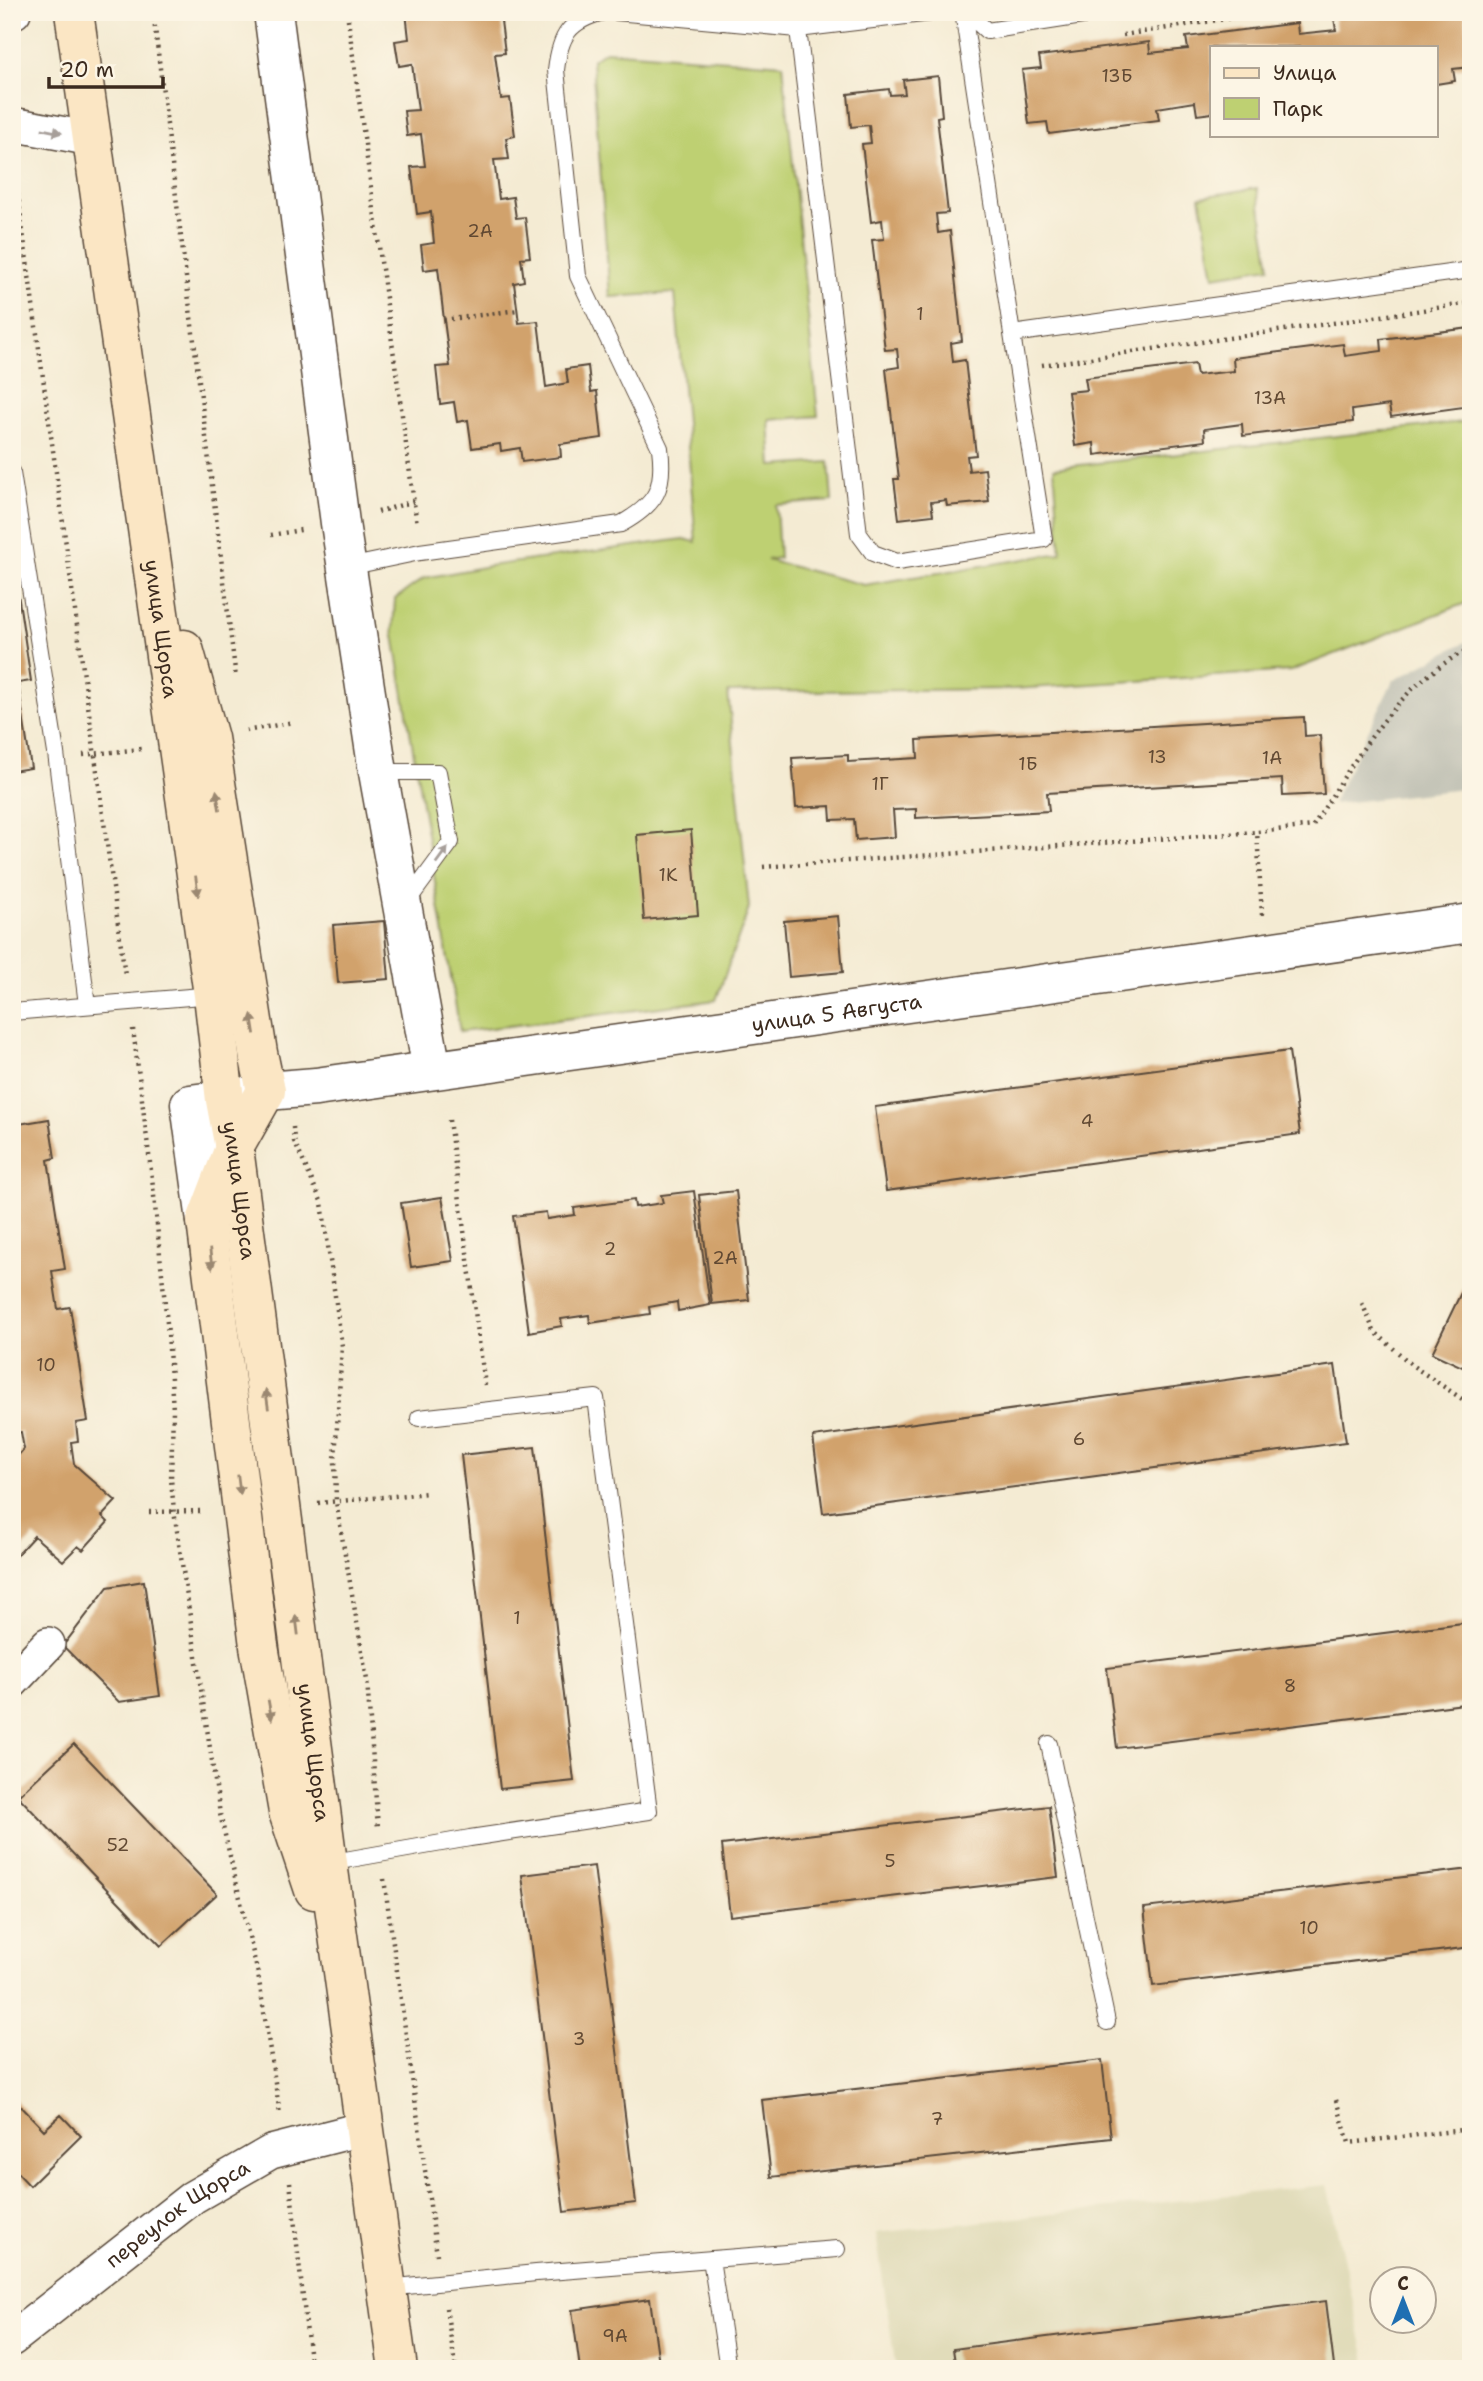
<svg xmlns="http://www.w3.org/2000/svg" width="1483" height="2381" font-family="'Shantell Sans',sans-serif">
<style>
.built{fill:#e1dcba}
.industrial{fill:#c5c5b8}
.green{fill:#bed072;stroke:#7c7d48;stroke-width:2}
.building{fill:#d1a26c}
.lines{fill:none;stroke-linecap:round;stroke-linejoin:round}
.service-casing{stroke:#574739;stroke-width:18}
.minor-casing{stroke:#574739;stroke-width:36}
.tertiary-casing{stroke:#574739;stroke-width:41}
.secondary-casing{stroke:#574739;stroke-width:41}
.path{stroke:#574739;stroke-width:4.5;stroke-dasharray:2 5;stroke-linecap:butt}
.service{stroke:#fff;stroke-width:16}
.minor{stroke:#fff;stroke-width:33}
.tertiary{stroke:#fff;stroke-width:38}
.secondary{stroke:#fbe6c4;stroke-width:38}
.oneway{fill:#a79f9a}
.oneway2{fill:#9b8871}
.labels{text-anchor:middle;dominant-baseline:central;stroke-width:5;stroke-linejoin:round;paint-order:stroke}
.number-label{font-size:18px;fill:#604832}
.street-label{font-size:21px;fill:#3b2a1e;stroke:#fcf5e5}
</style>
<rect width="100%" height="100%" fill="#fcf5e5"/>
<filter id="ink" filterUnits="userSpaceOnUse"><feTurbulence type="fractalNoise" baseFrequency=".0143" numOctaves="2"/><feDisplacementMap in="SourceGraphic" scale="14" xChannelSelector="R" yChannelSelector="G"/><feConvolveMatrix kernelMatrix="1 2 1 2 8 2 1 2 1" color-interpolation-filters="sRGB"/></filter>
<filter id="wash" filterUnits="userSpaceOnUse"><feTurbulence type="fractalNoise" baseFrequency=".00686" numOctaves="4" result="noise"/><feDisplacementMap in="SourceGraphic" scale="28" xChannelSelector="R" yChannelSelector="G"/><feGaussianBlur stdDeviation="1.57" result="paint"/><feColorMatrix in="noise" values="0 0 0 0 0 0 0 0 0 0 0 0 0 0 0 0 0 1.4 0 .05"/><feComposite in="paint" operator="in"/></filter>
<g filter="url(#wash)">
<rect width="100%" height="100%" fill="#f4ebd3"/>
<path class="built" d="M1327 2185 1368 2369H896L876 2233Z"/>
<path class="industrial" d="M1471 639V788L1332 804 1393 681Z"/>
<path class="green" d="M605 51 783 64 818 416 769 420 772 466 829 462 832 501 776 505 779 558 767 560 864 585 1061 553 1054 468 1471 421V601L1291 671 1014 689 728 692 749 908 716 1000 460 1032 393 629 395 599 424 578 489 566 683 539 696 542 675 293 610 297 592 60Z
M1257 188 1270 267 1214 276 1200 197Z"/>
<g id="blocks">
<path class="building" d="M406 12 500 13 505 53 495 54 501 99 510 98 515 136 506 138 509 159 494 160 499 199 513 197 516 218 525 217 530 257 521 258 524 281 514 283 519 323 538 321 546 387 568 383 566 369 588 366 591 392 597 391 602 438 560 444 561 457 522 462 520 448 501 451 500 444 472 448 468 420 457 422 454 402 440 404 436 367 450 366 444 320 438 268 424 270 421 245 434 243 431 212 417 214 411 167 425 166 421 134 407 136 404 111 418 110 412 64 399 66 395 41 409 39Z
M1378 12H1446V15L1465 13 1471 67 1453 69 1455 81 1436 84V47H1212V113L1197 115 1195 102 1157 108 1159 120 1049 134 1047 122 1029 124 1022 70 1041 68 1039 56 1149 42 1150 53 1188 49 1186 37 1297 23 1298 34 1336 30 1334 18Z
M938 76 942 116 937 117 948 213 936 214 938 233 950 231 962 341 951 343 953 362 965 360 976 455 967 456 969 471 985 469 989 502 947 506 946 500 931 502 933 515 899 519 894 479H899L886 369 899 367 897 349 885 350 872 240 884 239 882 220 871 222 862 144 871 143 869 125 851 127 848 94 889 89 890 95 905 94 903 80Z
M1471 328V406L1391 417 1389 405 1352 410 1353 422 1243 436 1242 424 1204 429 1205 441 1095 455 1094 443 1075 446 1068 392 1087 390 1085 378 1195 364 1197 375 1234 371 1233 358 1343 344 1345 356 1382 351 1381 339Z
M14 567 31 681 18 683 31 768 12 771Z
M1304 717 1305 736 1320 735 1324 794 1283 796 1282 779 1047 793 1049 811 916 818V809L893 810 895 837 856 840 854 819 831 820 830 806 796 808 792 758 848 755V762L918 758 917 740Z
M691 830 698 915 644 920 637 835Z
M838 916 843 972 789 977 784 921Z
M384 921 389 979 338 983 333 925Z
M1289 1051 1300 1134 886 1191 875 1107Z
M49 1119 55 1158 48 1160 65 1269 52 1271 58 1309 70 1307 88 1421 76 1423 78 1441 71 1442 74 1464 116 1501 102 1516 108 1522 83 1550 78 1546 63 1561 34 1536 12 1560V1462L24 1449 21 1432 12 1433V1138H15L13 1125Z
M694 1191 710 1305 678 1311 677 1302 649 1307 650 1314 590 1323 589 1315 561 1319 562 1326 529 1332 513 1216 546 1212 547 1219 575 1215 574 1208 634 1200 635 1207 663 1203 661 1195Z
M736 1191 749 1300 712 1304 699 1195Z
M442 1197 453 1261 411 1267 401 1203Z
M1471 1272V1371L1432 1353Z
M1335 1365 1346 1442 823 1513 813 1437Z
M535 1447 574 1781 500 1789 461 1455Z
M144 1581 160 1696 119 1702 63 1646 108 1587Z
M1471 1622V1703L1117 1748 1107 1668Z
M74 1744 217 1894 161 1946 18 1796Z
M1049 1806 1058 1877 730 1916 722 1845Z
M594 1866 636 2203 564 2212 522 1875Z
M1471 1869V1947L1153 1986 1144 1908Z
M1102 2060 1111 2138 771 2177 762 2100Z
M12 2097 44 2130 61 2115 81 2136 30 2186 12 2167Z
M650 2299 659 2363 614 2369H580L572 2310Z
M1326 2301 1334 2366 1310 2369H956L953 2349Z"/>
</g>
</g>
<g filter="url(#ink)">
<use href="#blocks" fill-opacity="0" stroke="#574739" stroke-width="2"/>
<g class="lines">
<g class="service-casing">
<path id="service" d="M616 12 798 29 939 12
M963 12 1012 334
M966 12 987 31 1108 12
M798 29 859 534 873 553 897 562 1044 539 1012 334 1471 270
M12 473 56 753 87 1005
M348 567 420 552 621 524C657 504 665 488 660 448L578 276 556 70C560 35 569 21 603 12
M378 772H438L451 842 407 902
M12 1012 213 995
M1049 1744 1107 2022
M328 1863 470 1838 649 1811 596 1398 419 1418
M711 2259 728 2369
M387 2288 536 2273 837 2249"/>
</g>
<g class="minor-casing">
<g id="minor">
<path d="M12 13 14 12"/>
<path d="M12 124 92 139"/>
<path d="M12 1682 48 1644"/>
<path id="s1" d="M12 2339 193 2197 271 2152 365 2128"/>
</g>
</g>
<g class="tertiary-casing">
<g id="tertiary">
<path d="M273 12 340 523 378 772 432 1070"/>
<path id="s2" d="M266 1091 316 1087 1471 923"/>
<path d="M206 1221 190 1104 258 1095"/>
</g>
</g>
<g class="secondary-casing">
<g id="secondary">
<path id="s3" d="M74 12 213 995 225 1100 234 1148 328 1863 398 2369"/>
<path d="M184 649 209 738 258 1053 266 1091 234 1148 206 1221 259 1646 288 1812 314 1890"/>
</g>
</g>
<path class="path" d="M153 12 236 678
M347 12 417 525
M1123 35 1269 12
M13 159 125 975
M444 320 518 310
M1042 365 1471 303
M378 512 415 501
M271 535 301 530
M246 731 293 722
M83 755 141 749
M763 867 1257 832
M1262 915 1257 832 1313 826C1346 774 1387 703 1438 668 1448 660 1460 654 1471 648
M133 1029 153 1186 168 1333 173 1410 171 1479 174 1511 220 1814 258 1974 280 2114
M449 1120 485 1385
M293 1127 294 1141 322 1203 342 1346 335 1459 336 1502 367 1680 378 1828
M1362 1303 1374 1331 1413 1366 1471 1405
M318 1503 428 1493
M149 1512 204 1511
M384 1879 437 2255
M1336 2100 1349 2143 1471 2129
M290 2182 311 2369
M446 2308 456 2369"/>
<use href="#service" class="service"/>
<use href="#minor" class="minor"/>
<use href="#tertiary" class="tertiary"/>
<use href="#secondary" class="secondary"/>
</g>
<defs><path id="oneway-solid" d="M-6-.8H1V-3.2L6.5 0L1 3.2V.8H-6Z" transform="scale(1.75)"/></defs>
<g class="oneway">
<use href="#oneway-solid" transform="translate(52 131) rotate(11)"/>
<use href="#oneway-solid" transform="translate(442 855) rotate(-54)"/>
</g>
<g class="oneway2">
<use href="#oneway-solid" transform="translate(218 800) rotate(-99)"/>
<use href="#oneway-solid" transform="translate(197 886) rotate(82)"/>
<use href="#oneway-solid" transform="translate(253 1024) rotate(-99)"/>
<use href="#oneway-solid" transform="translate(211 1259) rotate(83)"/>
<use href="#oneway-solid" transform="translate(267 1399) rotate(-98)"/>
<use href="#oneway-solid" transform="translate(239 1485) rotate(83)"/>
<use href="#oneway-solid" transform="translate(297 1625) rotate(-97)"/>
<use href="#oneway-solid" transform="translate(270 1710) rotate(80)"/>
</g>
</g>
<g class="labels">
<g class="number-label">
<text x="1117" y="76">13Б</text>
<text x="480" y="231">2А</text>
<text x="920" y="314">1</text>
<text x="1270" y="398">13А</text>
<text x="1157" y="757">1З</text>
<text x="1272" y="758">1А</text>
<text x="1028" y="764">1Б</text>
<text x="880" y="784">1Г</text>
<text x="668" y="875">1К</text>
<text x="1087" y="1121">4</text>
<text x="610" y="1249">2</text>
<text x="725" y="1258">2А</text>
<text x="46" y="1365">10</text>
<text x="1079" y="1439">6</text>
<text x="517" y="1618">1</text>
<text x="1290" y="1686">8</text>
<text x="118" y="1845">52</text>
<text x="890" y="1861">5</text>
<text x="1309" y="1928">10</text>
<text x="579" y="2039">3</text>
<text x="937" y="2119">7</text>
<text x="615" y="2336">9А</text>
</g>
<g class="street-label">
<text stroke="none"><textPath href="#s3" startOffset="623">улица Щорса</textPath></text>
<text stroke="none"><textPath href="#s2" startOffset="576">улица 5 Августа</textPath></text>
<text stroke="none"><textPath href="#s3" startOffset="1190">улица Щорса</textPath></text>
<text stroke="none"><textPath href="#s3" startOffset="1757">улица Щорса</textPath></text>
<text stroke="none"><textPath href="#s1" startOffset="208">переулок Щорса</textPath></text>
</g>
</g>
<rect width="1483" height="2381" fill="none" stroke="#fcf5e5" stroke-width="42"/>
<rect x="1210" y="46" width="228" height="91" fill="#fcf5e5" stroke="#afa495" stroke-width="2"/>
<rect x="1224" y="68" width="35" height="10" fill="#fbe6c4" stroke="#afa495" stroke-width="2"/>
<text x="1273" y="80" font-size="21" fill="#3b2a1e">Улица</text>
<rect x="1224" y="98" width="35" height="21" fill="#bed072" stroke="#afa495" stroke-width="2"/>
<text x="1273" y="116" font-size="21" fill="#3b2a1e">Парк</text>
<g transform="translate(1403 2300)"><circle r="33" fill="#fcf5e5" stroke="#afa495" stroke-width="2"/>
<path d="M0-5L12 26L0 18L-12 26Z" fill="#1f6fb2"/>
<text y="-10" font-size="19" font-weight="bold" text-anchor="middle" fill="#3b2a1e">С</text>
</g>
<path d="M49 77v10h114v-10" fill="none" stroke="#3b2a1e" stroke-width="3.5"/>
<text x="60" y="77" font-size="21" fill="#3b2a1e" stroke="#fcf5e5" stroke-width="5" paint-order="stroke">20 m</text>
</svg>
